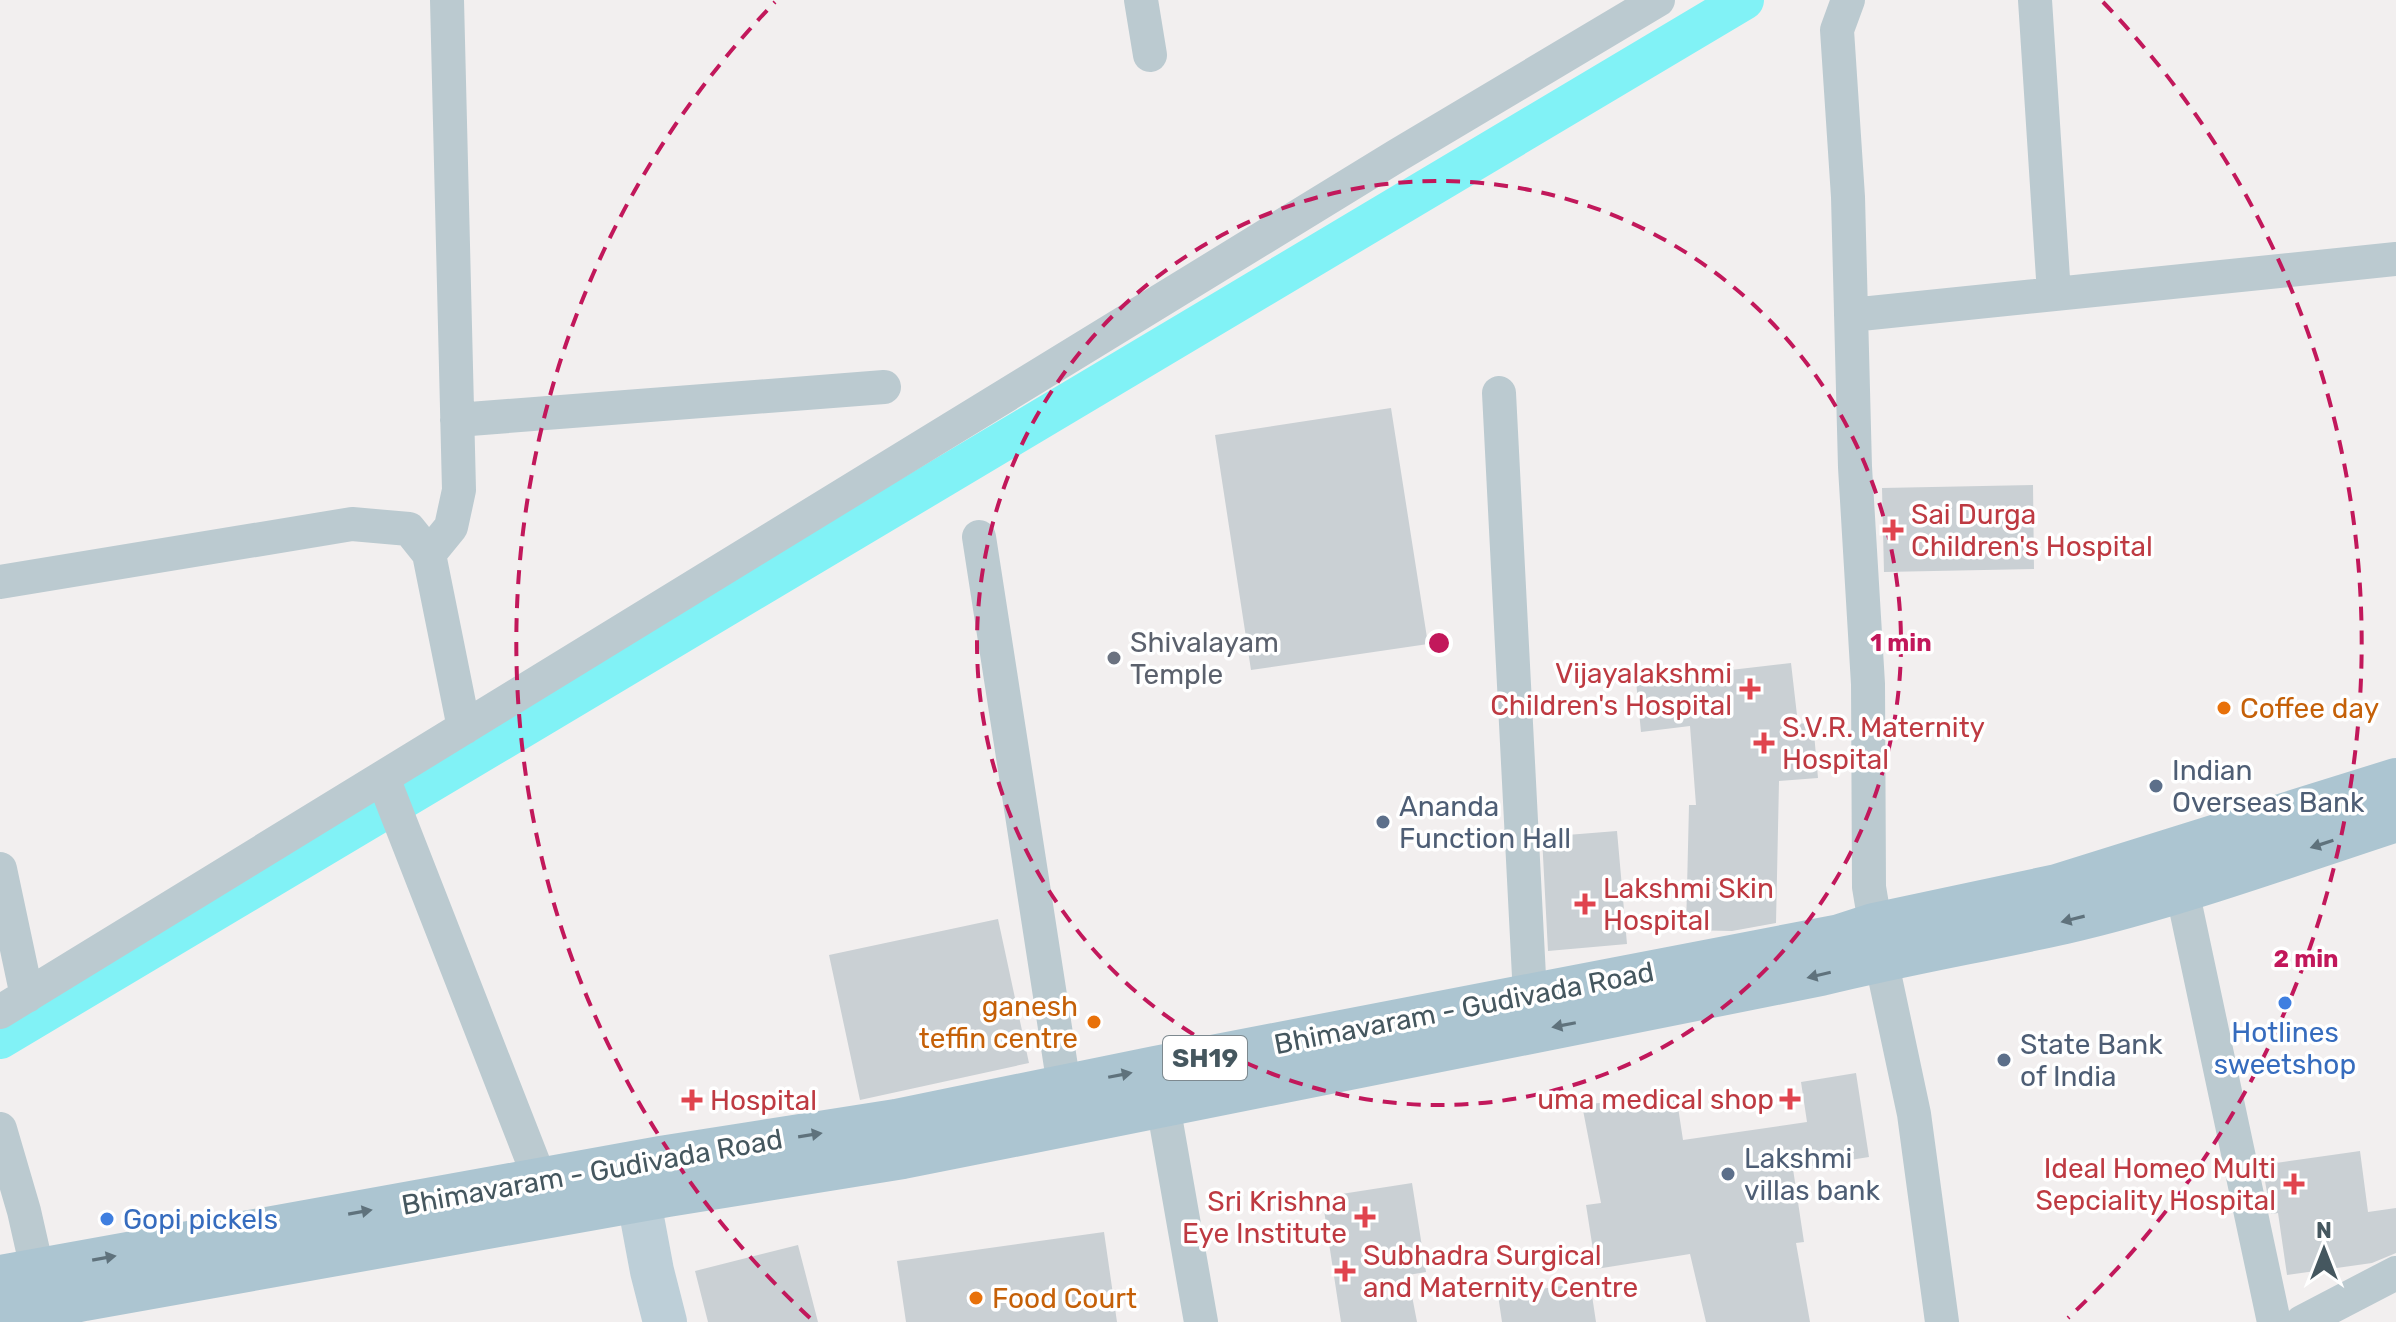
<svg xmlns="http://www.w3.org/2000/svg" width="2396" height="1322" font-family="Rubik,sans-serif">
<style>
.lines{fill:none;stroke-linecap:round;stroke-linejoin:round}
.canal{stroke:#81f2f6;stroke-width:40}
.building{fill:#cad0d4}
.street{stroke:#bbcad0;stroke-width:34}
.secondary{stroke:#bdcfd8;stroke-width:44}
.primary{stroke:#acc5d1;stroke-width:44}
.oneway{fill:#5f727c}
.ring{fill:none;stroke:#c2185b;stroke-width:4;stroke-dasharray:14 10}
.health-dot{fill:#e0444e;stroke:#fff;stroke-width:3}
.worship-dot{fill:#6b7280;stroke:#fff;stroke-width:3}
.food-dot{fill:#e8710a;stroke:#fff;stroke-width:3}
.service-dot{fill:#5c6f8a;stroke:#fff;stroke-width:3}
.shop-dot{fill:#3f7fe0;stroke:#fff;stroke-width:3}
.labels{text-anchor:middle;dominant-baseline:central;stroke-width:7;stroke-linejoin:round;paint-order:stroke}
.shield{fill:#fff;stroke:#7d898f;stroke-width:2}
.shield-label{font-size:26px;font-weight:bold;fill:#45575f}
.health-label{font-size:28px;fill:#be3a42;stroke:#fff;text-anchor:start}
.worship-label{font-size:28px;fill:#5b616d;stroke:#fff;text-anchor:start}
.food-label{font-size:28px;fill:#c56008;stroke:#fff;text-anchor:start}
.service-label{font-size:28px;fill:#4e5e75;stroke:#fff;text-anchor:start}
.street-label{font-size:28px;fill:#45575f;stroke:#fff}
.shop-label{font-size:28px;fill:#366cbe;stroke:#fff}
.centre{fill:#c2185b;stroke:#fff;stroke-width:4}
.ring-label{font-size:24px;text-anchor:middle;font-weight:bold;fill:#c2185b;stroke:#fff;stroke-width:7;stroke-linejoin:round;paint-order:stroke}
</style>
<rect width="100%" height="100%" fill="#f2efef"/>
<g class="lines">
<path class="canal" d="M0 1039 1744 0"/>
</g>
<path class="building" d="M1391 408 1428 644 1251 670 1215 435Z
M2033 485 2034 569 1884 572 1882 488Z
M1791 663 1798 724 1813 722 1818 778 1779 781 1776 923 1732 931 1686 930 1689 805H1696L1690 726 1641 732 1636 681Z
M1617 831 1627 944 1548 951 1542 837Z
M998 919 1029 1063 860 1100 829 955Z
M1856 1073 1869 1157 1793 1169 1804 1242 1796 1243 1810 1322H1706L1690 1254 1596 1269 1586 1205 1601 1203 1582 1105 1676 1094 1683 1140 1807 1122 1801 1082Z
M2360 1151 2368 1212 2396 1208V1253L2372 1263 2287 1275 2278 1213 2271 1214 2262 1165Z
M1412 1183 1426 1272 1408 1275 1417 1322H1341L1322 1197Z
M1104 1232 1117 1322H906L897 1261Z
M798 1245 818 1322H708L695 1271Z
M1590 1282 1596 1322H1502L1498 1295Z"/>
<g class="lines">
<path class="street" d="M1141 0 1150 55
M1848 0 1837 30 1848 197 1855 467 1868 684 1869 887 1881 959 1914 1114 1942 1322
M2035 0 2054 294
M1851 315 2396 259
M1499 393 1530 996
M457 420 884 387
M979 537 1064 1086
M429 554 451 527 459 490 447 0
M0 582 352 524 409 529 429 554 464 728
M383 778 548 1200
M2174 866 2182 890 2274 1322
M0 869 27 996
M0 1012 1398 155 1658 0
M1163 1105 1201 1322
M0 1129 24 1211 43 1295
M2302 1322 2396 1273"/>
<path class="secondary" d="M632 1164 652 1271 665 1322"/>
<path class="primary" d="M0 1277 661 1158 896 1121 1155 1068 1840 936 1874 925 2057 886 2396 780
M0 1317 84 1299 667 1195 903 1157 1821 974C1902 954 1984 940 2065 922 2177 896 2286 856 2396 820"/>
</g>
<defs><path id="oneway-solid" d="M-6-.8H1V-3.2L6.5 0L1 3.2V.8H-6Z" transform="scale(2)"/></defs>
<g class="oneway">
<use href="#oneway-solid" transform="translate(2322 844) rotate(162)"/>
<use href="#oneway-solid" transform="translate(2073 919) rotate(166)"/>
<use href="#oneway-solid" transform="translate(1819 975) rotate(167)"/>
<use href="#oneway-solid" transform="translate(1564 1025) rotate(169)"/>
<use href="#oneway-solid" transform="translate(1120 1075) rotate(-11)"/>
<use href="#oneway-solid" transform="translate(810 1135) rotate(-9)"/>
<use href="#oneway-solid" transform="translate(360 1212) rotate(-10)"/>
<use href="#oneway-solid" transform="translate(104 1258) rotate(-10)"/>
</g>
<g class="ring">
<circle cx="1439" cy="643" r="462"/>
<path d="M810 1318A923 923 0 0 1 775 2M2103 2A923 923 0 0 1 2068 1318"/>
</g>
<g class="health-dot">
<path d="M1889 518h8v8h8v8h-8v8h-8v-8h-8v-8h8z"/>
<path d="M1746 677h8v8h8v8h-8v8h-8v-8h-8v-8h8z"/>
<path d="M1760 731h8v8h8v8h-8v8h-8v-8h-8v-8h8z"/>
<path d="M1581 892h8v8h8v8h-8v8h-8v-8h-8v-8h8z"/>
<path d="M1786 1087h8v8h8v8h-8v8h-8v-8h-8v-8h8z"/>
<path d="M688 1088h8v8h8v8h-8v8h-8v-8h-8v-8h8z"/>
<path d="M2290 1172h8v8h8v8h-8v8h-8v-8h-8v-8h8z"/>
<path d="M1361 1205h8v8h8v8h-8v8h-8v-8h-8v-8h8z"/>
<path d="M1341 1259h8v8h8v8h-8v8h-8v-8h-8v-8h8z"/>
</g>
<circle class="worship-dot" cx="1114" cy="658" r="8"/>
<g class="food-dot">
<circle cx="2224" cy="708" r="8"/>
<circle cx="1094" cy="1022" r="8"/>
<circle cx="976" cy="1298" r="8"/>
</g>
<g class="service-dot">
<circle cx="2156" cy="786" r="8"/>
<circle cx="1383" cy="822" r="8"/>
<circle cx="2004" cy="1060" r="8"/>
<circle cx="1728" cy="1174" r="8"/>
</g>
<g class="shop-dot">
<circle cx="2285" cy="1003" r="8"/>
<circle cx="107" cy="1219" r="8"/>
</g>
<g class="labels">
<rect class="shield" x="1163" y="1036" width="84" height="44" rx="6"/>
<g class="shield-label">
<text x="1205" y="1058">SH19</text>
</g>
<g class="health-label">
<text x="1911" y="514">Sai Durga<tspan x="1911" dy="32">Children's Hospital</tspan></text>
<text x="1732" y="673" text-anchor="end">Vijayalakshmi<tspan x="1732" dy="32">Children's Hospital</tspan></text>
<text x="1782" y="727">S.V.R. Maternity<tspan x="1782" dy="32">Hospital</tspan></text>
<text x="1603" y="888">Lakshmi Skin<tspan x="1603" dy="32">Hospital</tspan></text>
<text x="1774" y="1099" text-anchor="end">uma medical shop</text>
<text x="710" y="1100">Hospital</text>
<text x="2276" y="1168" text-anchor="end">Ideal Homeo Multi<tspan x="2276" dy="32">Sepciality Hospital</tspan></text>
<text x="1347" y="1201" text-anchor="end">Sri Krishna<tspan x="1347" dy="32">Eye Institute</tspan></text>
<text x="1363" y="1255">Subhadra Surgical<tspan x="1363" dy="32">and Maternity Centre</tspan></text>
</g>
<g class="worship-label">
<text x="1130" y="642">Shivalayam<tspan x="1130" dy="32">Temple</tspan></text>
</g>
<g class="food-label">
<text x="2240" y="708">Coffee day</text>
<text x="1078" y="1006" text-anchor="end">ganesh<tspan x="1078" dy="32">teffin centre</tspan></text>
<text x="992" y="1298">Food Court</text>
</g>
<g class="service-label">
<text x="2172" y="770">Indian<tspan x="2172" dy="32">Overseas Bank</tspan></text>
<text x="1399" y="806">Ananda<tspan x="1399" dy="32">Function Hall</tspan></text>
<text x="2020" y="1044">State Bank<tspan x="2020" dy="32">of India</tspan></text>
<text x="1744" y="1158">Lakshmi<tspan x="1744" dy="32">villas bank</tspan></text>
</g>
<g class="street-label">
<text transform="translate(1464 1008) rotate(-11)">Bhimavaram - Gudivada Road</text>
<text transform="translate(592 1172) rotate(-10)">Bhimavaram - Gudivada Road</text>
</g>
<g class="shop-label">
<text x="2285" y="1032">Hotlines<tspan x="2285" dy="32">sweetshop</tspan></text>
<text x="123" y="1219" text-anchor="start">Gopi pickels</text>
</g>
</g>
<circle cx="1439" cy="643" r="12" class="centre"/>
<g class="ring-label">
<text x="1901" y="651">1 min</text>
<text x="2306" y="967">2 min</text>
</g>
<g transform="translate(2324 1250)" stroke="#ffffff" stroke-width="6" paint-order="stroke">
<path d="M0-6L14 30L0 20L-14 30Z" fill="#45575f"/>
<text y="-12" font-size="22" font-weight="bold" text-anchor="middle" fill="#45575f">N</text>
</g>
</svg>
